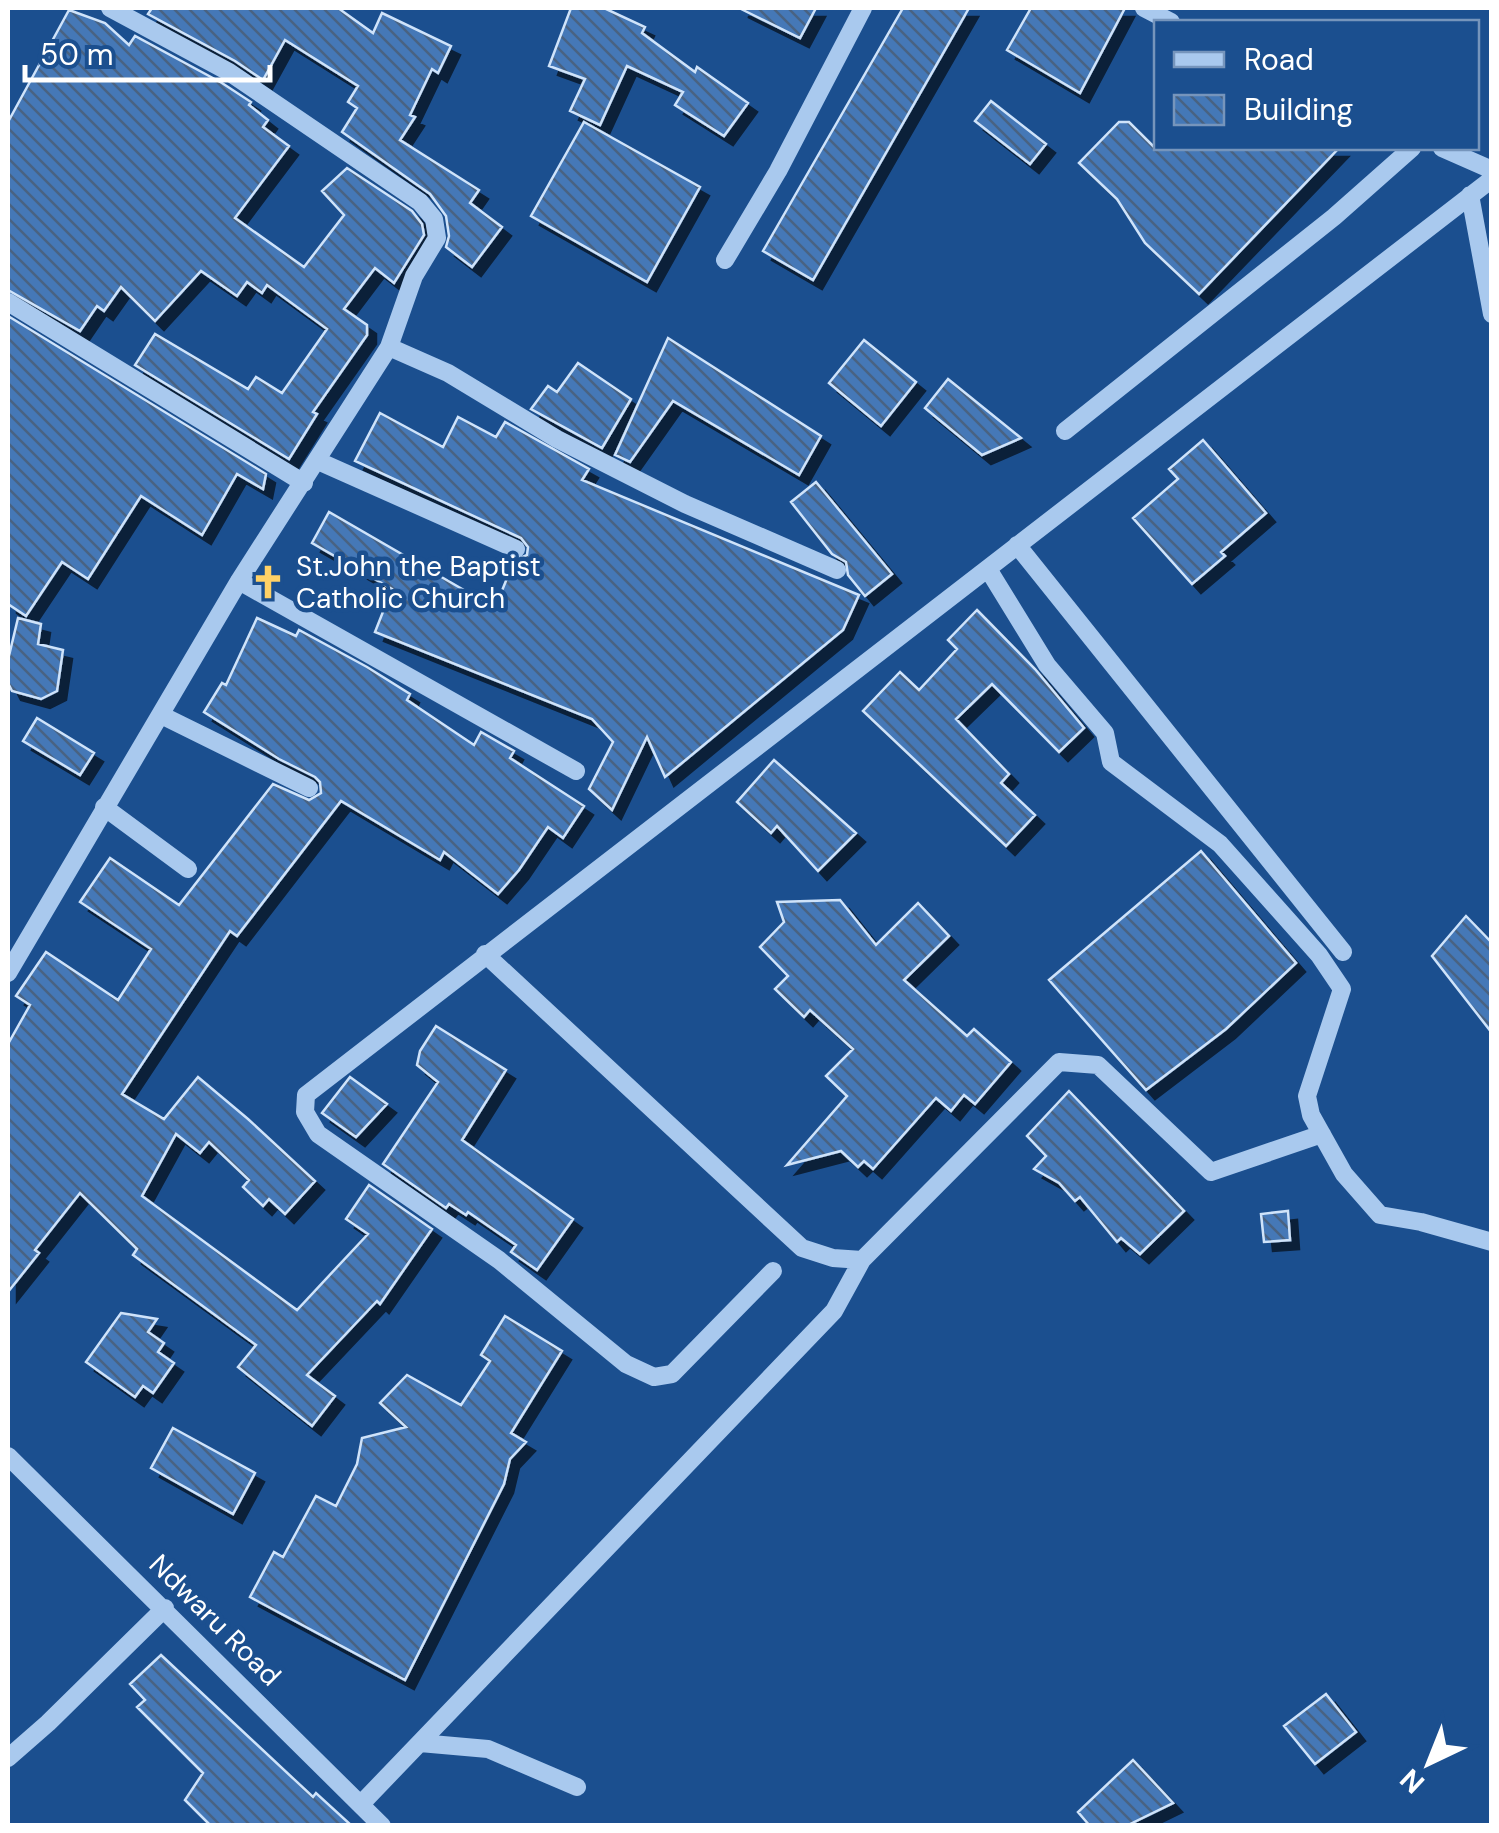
<svg xmlns="http://www.w3.org/2000/svg" width="1499" height="1833" font-family="'DM Sans',sans-serif">
<style>
.building{fill:url(#building-back-hatch);stroke:#cfe3fa;stroke-width:2.5;filter:url(#shadow)}
.lines{fill:none;stroke-linecap:round;stroke-linejoin:round}
.minor{stroke:#a9c9ee;stroke-width:18}
.labels{text-anchor:middle;dominant-baseline:central;stroke-width:9;stroke-linejoin:round;paint-order:stroke}
.poi-label{font-size:28px;fill:#fff;stroke:#1b4f8f;text-anchor:start}
.street-label{font-size:28px;fill:#fff;stroke:#1b4f8f}
</style>
<defs>
<pattern id="building-back-hatch" width="6" height="6" patternUnits="userSpaceOnUse" patternTransform="scale(2.5)"><rect width="6" height="6" fill="#4478b7"/><path d="M-1 5l2 2M0 0l6 6M5-1l2 2" fill="none" stroke="#486282"/></pattern>
<filter id="shadow"><feDropShadow dx="9" dy="9" stdDeviation="0" flood-color="#0009"/></filter>
</defs>
<rect width="100%" height="100%" fill="#1b4f8f"/>
<path class="building" d="M152 8H338L373 33 382 13 451 46 438 73 432 69 410 115 415 117 400 140 479 190 470 203 502 227 472 267 446 247 449 236 446 216 430 194 342 132 357 108 348 102 358 86 285 40 263 80 235 61 148 14Z
M571 8H604L645 27 642 33 695 72 697 67 748 103 724 136 675 105 683 92 627 66 600 125 570 111 585 79 549 66Z
M739 8H816L800 38Z
M903 8H969L813 280 763 251Z
M1031 8H1125L1080 93 1007 50Z
M69 10 105 23 129 45 135 36 222 83 251 102 249 105 268 120 263 127 289 146 235 218 304 267 344 215 322 191 347 168 412 211 422 224 424 235 394 283 375 268 344 309 367 325V335L313 412 317 414 289 459 135 365 155 334 248 389 256 377 282 393 327 329 267 285 262 293 247 282 237 296 201 271 155 321 121 287 104 311 97 306 80 331 8 290V122Z
M991 101 1046 144 1030 164 975 121Z
M584 122 700 187 647 282 531 216Z
M1119 122H1129L1155 148H1339L1199 294 1145 243 1117 199 1079 163Z
M8 316 266 474 263 489 237 474 202 535 141 496 88 579 62 562 26 616 8 604Z
M668 338 821 436 799 475 673 401 630 462 615 455Z
M864 340 916 382 881 426 829 383Z
M578 363 631 399 602 448 531 409 548 386 557 392Z
M948 379 1021 438 982 455 925 408Z
M380 413 443 447 458 417 496 437 505 422 589 469 582 480 859 595 843 630 665 777 647 737 612 810 589 789 613 742 592 719 375 632 392 589 312 543 329 512 495 608 514 561 527 555 528 547 521 538 355 461Z
M1203 440 1266 513 1221 552 1225 556 1192 584 1133 518 1178 479 1169 469Z
M816 482 892 574 865 596 848 575 846 562 832 554 791 502Z
M977 610 1035 669 1084 728 1059 752 992 684 956 719 1009 774 1001 783 1035 815 1006 846 863 711 900 672 919 690 957 649 948 640Z
M18 618 41 624 38 644 63 650 57 691 41 699 12 691 8 683V660Z
M257 618 296 636 299 630 367 667 410 694 407 700 474 745 481 732 514 751 510 758 584 806 563 838 548 827 519 870 498 894 444 852 440 860 341 801 237 936 230 931 122 1094 164 1119 198 1077 248 1119 315 1181 285 1214 269 1199 263 1206 243 1187 249 1180 209 1142 200 1153 176 1134 142 1196 297 1310 368 1234 346 1219 369 1185 432 1229 380 1304 377 1301 307 1375 335 1396 312 1426 238 1367 256 1345 133 1255 137 1249 80 1193 35 1250 39 1253 8 1292V1044L30 1005 16 996 46 952 118 1000 151 949 80 902 110 858 179 905 273 784 309 800 321 793 320 782 315 777 279 759 204 712 222 683 226 685Z
M37 718 94 753 80 775 23 741Z
M774 760 856 833 818 871 777 826 771 833 737 802Z
M1201 851 1296 963 1226 1029 1146 1090 1049 980Z
M840 900 876 945 918 903 949 936 904 980 967 1036 974 1029 1011 1062 975 1104 964 1095 951 1111 936 1098 873 1169 864 1161 858 1167 841 1151 787 1165 847 1096 826 1076 853 1049 810 1010 804 1017 775 989 788 976 760 947 784 922 777 902Z
M1466 916 1492 943V1033L1432 956Z
M436 1026 506 1070 462 1140 573 1219 537 1270 511 1252 516 1245 468 1212 466 1215 449 1204 446 1208 383 1164 438 1082 417 1065 420 1051Z
M350 1077 387 1104 356 1137 322 1113Z
M1069 1091 1184 1211 1140 1254 1121 1238 1117 1242 1080 1197 1075 1201 1059 1183 1034 1169 1046 1156 1027 1136Z
M1288 1211 1290 1240 1264 1242 1261 1214Z
M121 1313 157 1319 148 1332 164 1343 158 1352 174 1363 153 1393 143 1386 135 1397 86 1362Z
M505 1316 562 1351 511 1433 526 1442 510 1459 504 1484 405 1680 250 1597 274 1552 283 1557 316 1496 336 1506 357 1464 362 1438 406 1427 380 1403 407 1375 461 1405 490 1361 481 1355Z
M173 1428 255 1473 233 1514 151 1468Z
M161 1655 313 1797 316 1793 352 1826H211L185 1800 203 1773 137 1707 145 1700 130 1684Z
M1326 1694 1356 1732 1315 1764 1284 1726Z
M1133 1760 1173 1803 1126 1826H1090L1078 1812Z"/>
<g class="lines">
<path class="minor" d="M1144 8 1171 22
M1442 148 1492 170
M1470 195 1492 314
M725 260 778 171 863 8
M8 302 304 483
M389 347 448 373 557 439 685 504 837 570
M1065 431 1334 217 1412 148
M318 461 516 549
M1017 545 1343 952
M988 569 1047 665 1105 733 1111 762 1220 844 1319 955 1342 989 1307 1096 1311 1115 1344 1174 1380 1215 1421 1222 1492 1242
M239 581 576 771
M161 715 309 788
M104 807 188 869
M485 954 802 1248 833 1258 862 1260 1059 1062 1098 1065 1211 1172 1322 1134
M8 973 239 581 389 347 414 276 437 238 434 219 420 202 229 72 110 8
M773 1271 672 1374 654 1377 626 1364 499 1260 318 1134 305 1112 306 1095 1492 179
M8 1456 382 1826
M420 1743 488 1749 577 1787
M8 1758 48 1723 165 1608
M361 1804 834 1311 862 1260"/>
</g>
<defs>
<g id="church-bare" transform="scale(2.7)"><path d="M-1.2-6h2.4v3.5h3.3v2.4h-3.3V6h-2.4V-.1h-3.3v-2.4h3.3Z" fill="#ffd166" stroke="#1b4f8f" stroke-width="2.5" paint-order="stroke"/></g>
</defs>
<g fill-rule="evenodd">
<use href="#church-bare" x="268" y="582"/>
</g>
<g class="labels">
<g class="poi-label">
<text x="296" y="566">St.John the Baptist<tspan x="296" dy="32">Catholic Church</tspan></text>
</g>
<g class="street-label">
<text transform="translate(215 1620) rotate(45)">Ndwaru Road</text>
</g>
</g>
<rect width="1499" height="1833" fill="none" stroke="#ffffff" stroke-width="20"/>
<rect x="1154" y="20" width="325" height="130" fill="#1b4f8f" stroke="#7695bc" stroke-width="2.5"/>
<rect x="1174" y="52" width="50" height="15" fill="#a9c9ee" stroke="#7695bc" stroke-width="2.5"/>
<text x="1244" y="70" font-size="30" fill="#ffffff">Road</text>
<rect x="1174" y="95" width="50" height="30" fill="url(#building-back-hatch)" stroke="#7695bc" stroke-width="2.5"/>
<text x="1244" y="120" font-size="30" fill="#ffffff">Building</text>
<g transform="translate(1429 1763) rotate(223)" stroke="#1b4f8f" stroke-width="8" paint-order="stroke">
<path d="M0-8L18 38L0 25L-18 38Z" fill="#ffffff"/>
<text y="-15" font-size="28" font-weight="bold" text-anchor="middle" fill="#ffffff">N</text>
</g>
<path d="M25 65v15h245v-15" fill="none" stroke="#ffffff" stroke-width="5"/>
<text x="40" y="65" font-size="30" fill="#ffffff" stroke="#1b4f8f" stroke-width="8" paint-order="stroke">50 m</text>
</svg>
